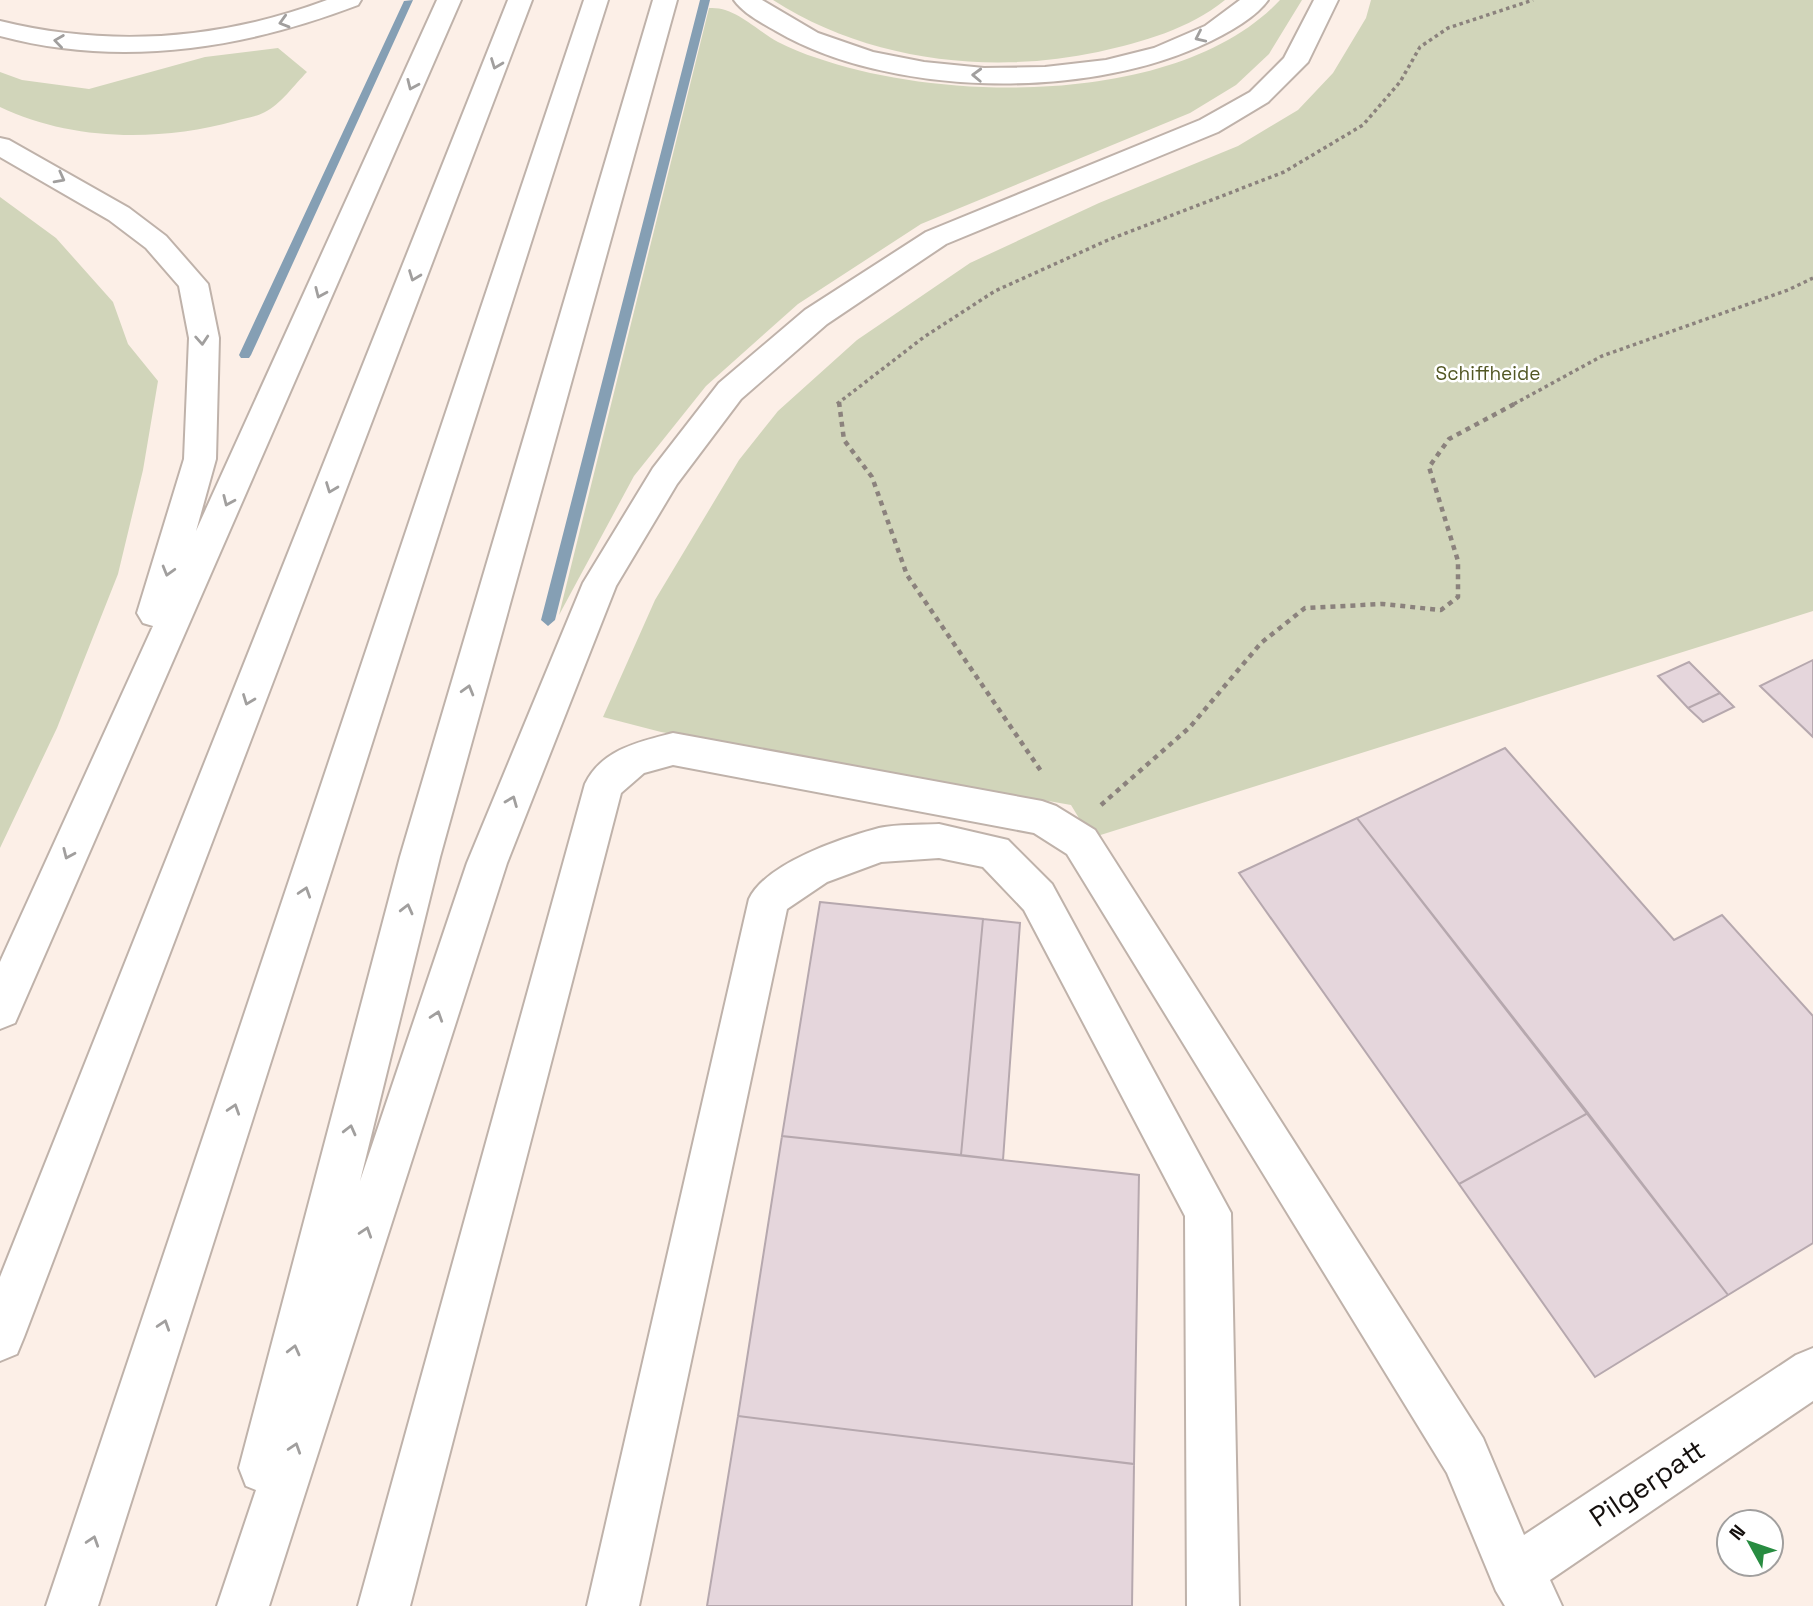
<svg xmlns="http://www.w3.org/2000/svg" width="1813" height="1606" font-family="'Space Grotesk',sans-serif">
<style>
.green{fill:#d1d5ba}
.lines{fill:none;stroke-linecap:round;stroke-linejoin:round}
.stream{fill:#859fb4;fill-rule:evenodd}
.building{fill:#e5d6dc;stroke:#b6a8ae;stroke-width:2}
.minor-casing{stroke:#bfb2aa;stroke-width:4}
.highway-casing{stroke:#bfb2aa;stroke-width:4}
.path-far1{stroke:#8b827d;stroke-width:3.5;stroke-dasharray:3.5 3.5;stroke-linecap:butt}
.path{stroke:#8b827d;stroke-width:4.5;stroke-dasharray:5 5;stroke-linecap:butt}
.minor{fill:#fff;fill-rule:evenodd}
.highway{fill:#fff;fill-rule:evenodd}
.oneway{stroke:#a19f9e}
.labels{text-anchor:middle;dominant-baseline:central;stroke-width:5;stroke-linejoin:round;paint-order:stroke}
.far-park-label{font-size:19px;fill:#525724;stroke:#fff}
.near-street-label{font-size:28px;fill:#140f0d;stroke:#fff}
</style>
<rect width="100%" height="100%" fill="#fcefe7"/>
<path class="green" d="M773 0H1225C1189 29 1143 42 1098 52 989 75 868 61 773 0Z
M1280 0H1302L1269 54 1236 85 1190 113 921 224 798 304 706 386 634 476 559 615 709 8C735 6 756 30 778 42 790 48 804 54 817 58 945 103 1181 106 1280 0Z
M1371 0H1813V611L1091 838 1071 805 661 732 603 717 655 600 739 460 778 411 857 340 970 263 1099 203 1238 146 1298 110 1333 73 1366 18Z
M278 48 307 72C295 84 280 105 265 112 256 117 244 118 235 121 159 142 71 141 0 107V72L22 80 89 89 205 57Z
M0 197 56 238 113 302 128 344 158 381 143 470 118 574 57 728 0 848Z"/>
<g class="lines">
<path class="stream" d="M413 0 251 355 249 358H241L239 355 404 1Z
M700 0H710L555 620 548 626 541 620Z"/>
</g>
<path class="building" d="M1813 660V737L1760 686Z
M1689 662 1720 693 1688 708 1658 676Z
M1720 693 1734 707 1703 722 1688 708Z
M1505 748 1674 940 1722 915 1813 1016V1243L1728 1295 1357 818Z
M1357 818 1588 1113 1459 1184 1239 873Z
M820 902 983 919 961 1155 782 1136Z
M983 919 1020 923 1003 1160 961 1155Z
M1588 1113 1728 1295 1595 1377 1459 1184Z
M782 1136 1139 1175 1134 1464 738 1416Z
M738 1416 1134 1464 1132 1606H707Z"/>
<g class="lines">
<g class="minor-casing">
<path id="minor" d="M673 733 1042 801 1056 806 1095 830 1483 1438 1524 1535 1796 1355 1813 1348V1401L1550 1580 1562 1606H1505L1496 1591 1447 1473 1067 854 1034 833 673 765 644 773 621 793 410 1606H358L585 784C602 749 639 742 673 733Z
M939 824 1008 840 1052 884 1231 1213 1239 1606H1187L1185 1216 1024 910 983 867 939 858 881 862 827 882 787 909 639 1606H587L749 899C766 863 842 838 879 828 898 824 920 825 939 824Z"/>
</g>
<g class="highway-casing">
<path id="highway" d="M327 0H361L358 5C243 49 120 68 0 36V21C110 48 220 40 327 0Z
M437 0H461L15 1023 0 1029V962L153 626 143 623 137 613 184 459 189 338 179 286 146 248 109 220 0 157V138L9 140 129 208 166 236 208 284 219 338 216 459 196 531Z
M508 0H532L24 1337 17 1354 0 1361V1277Z
M584 0H608L98 1606H46Z
M653 0H677L440 857 360 1181 467 863 583 583 653 468 719 383 805 310 926 232 1200 120 1250 92 1284 58 1314 0H1338L1308 62 1268 102 1218 132 946 244 827 324 741 399 677 484 616 586 507 863 269 1606H217L256 1490 246 1486 239 1468 400 857Z
M734 0H762L818 33 873 52 924 62 984 68 1045 67 1106 60 1154 48 1205 26 1240 0H1268C1254 20 1220 37 1198 47 1081 99 889 97 776 31 762 23 743 13 734 0Z"/>
</g>
<path class="path-far1" d="M837 404 924 337 995 291 1108 240 1284 172 1363 125 1400 82 1420 47 1448 28 1533 0
M1514 404 1602 356 1788 290 1813 278"/>
<path class="path" d="M839 402 844 440 872 477 907 575 1043 774
M1101 805 1190 727 1261 643 1305 608 1382 604 1441 610 1458 597V561L1429 467 1449 439 1518 402"/>
<use href="#minor" class="minor"/>
<use href="#highway" class="highway"/>
</g>
<defs><path id="oneway-chevron" d="M-2-3.5L2.5 0L-2 3.5" fill="none" stroke-width="1.6" stroke-linecap="round" stroke-linejoin="round" transform="scale(1.75)"/></defs>
<g class="oneway">
<use href="#oneway-chevron" transform="translate(284 22) rotate(164)"/>
<use href="#oneway-chevron" transform="translate(1200 37) rotate(155)"/>
<use href="#oneway-chevron" transform="translate(59 41) rotate(-172)"/>
<use href="#oneway-chevron" transform="translate(496 64) rotate(111)"/>
<use href="#oneway-chevron" transform="translate(977 75) rotate(-178)"/>
<use href="#oneway-chevron" transform="translate(412 85) rotate(114)"/>
<use href="#oneway-chevron" transform="translate(60 178) rotate(28)"/>
<use href="#oneway-chevron" transform="translate(414 276) rotate(111)"/>
<use href="#oneway-chevron" transform="translate(320 293) rotate(114)"/>
<use href="#oneway-chevron" transform="translate(202 340) rotate(86)"/>
<use href="#oneway-chevron" transform="translate(331 488) rotate(111)"/>
<use href="#oneway-chevron" transform="translate(228 501) rotate(114)"/>
<use href="#oneway-chevron" transform="translate(168 571) rotate(106)"/>
<use href="#oneway-chevron" transform="translate(468 690) rotate(-74)"/>
<use href="#oneway-chevron" transform="translate(248 700) rotate(111)"/>
<use href="#oneway-chevron" transform="translate(512 801) rotate(-68)"/>
<use href="#oneway-chevron" transform="translate(68 854) rotate(114)"/>
<use href="#oneway-chevron" transform="translate(305 892) rotate(-72)"/>
<use href="#oneway-chevron" transform="translate(407 909) rotate(-76)"/>
<use href="#oneway-chevron" transform="translate(437 1016) rotate(-72)"/>
<use href="#oneway-chevron" transform="translate(234 1109) rotate(-72)"/>
<use href="#oneway-chevron" transform="translate(350 1130) rotate(-76)"/>
<use href="#oneway-chevron" transform="translate(366 1232) rotate(-72)"/>
<use href="#oneway-chevron" transform="translate(164 1325) rotate(-72)"/>
<use href="#oneway-chevron" transform="translate(294 1350) rotate(-76)"/>
<use href="#oneway-chevron" transform="translate(295 1448) rotate(-72)"/>
<use href="#oneway-chevron" transform="translate(93 1541) rotate(-72)"/>
</g>
<g class="labels">
<g class="far-park-label">
<text x="1488" y="373">Schiffheide</text>
</g>
<g class="near-street-label">
<text transform="translate(1647 1483) rotate(-34)">Pilgerpatt</text>
</g>
</g>
<g transform="translate(1750 1543) rotate(310)"><circle r="33" fill="#ffffff" stroke="#a19f9e" stroke-width="2"/>
<path d="M0-5L12 26L0 18L-12 26Z" fill="#288c41"/>
<text y="-10" font-size="19" font-weight="bold" text-anchor="middle" fill="#140f0d">N</text>
</g>
</svg>
